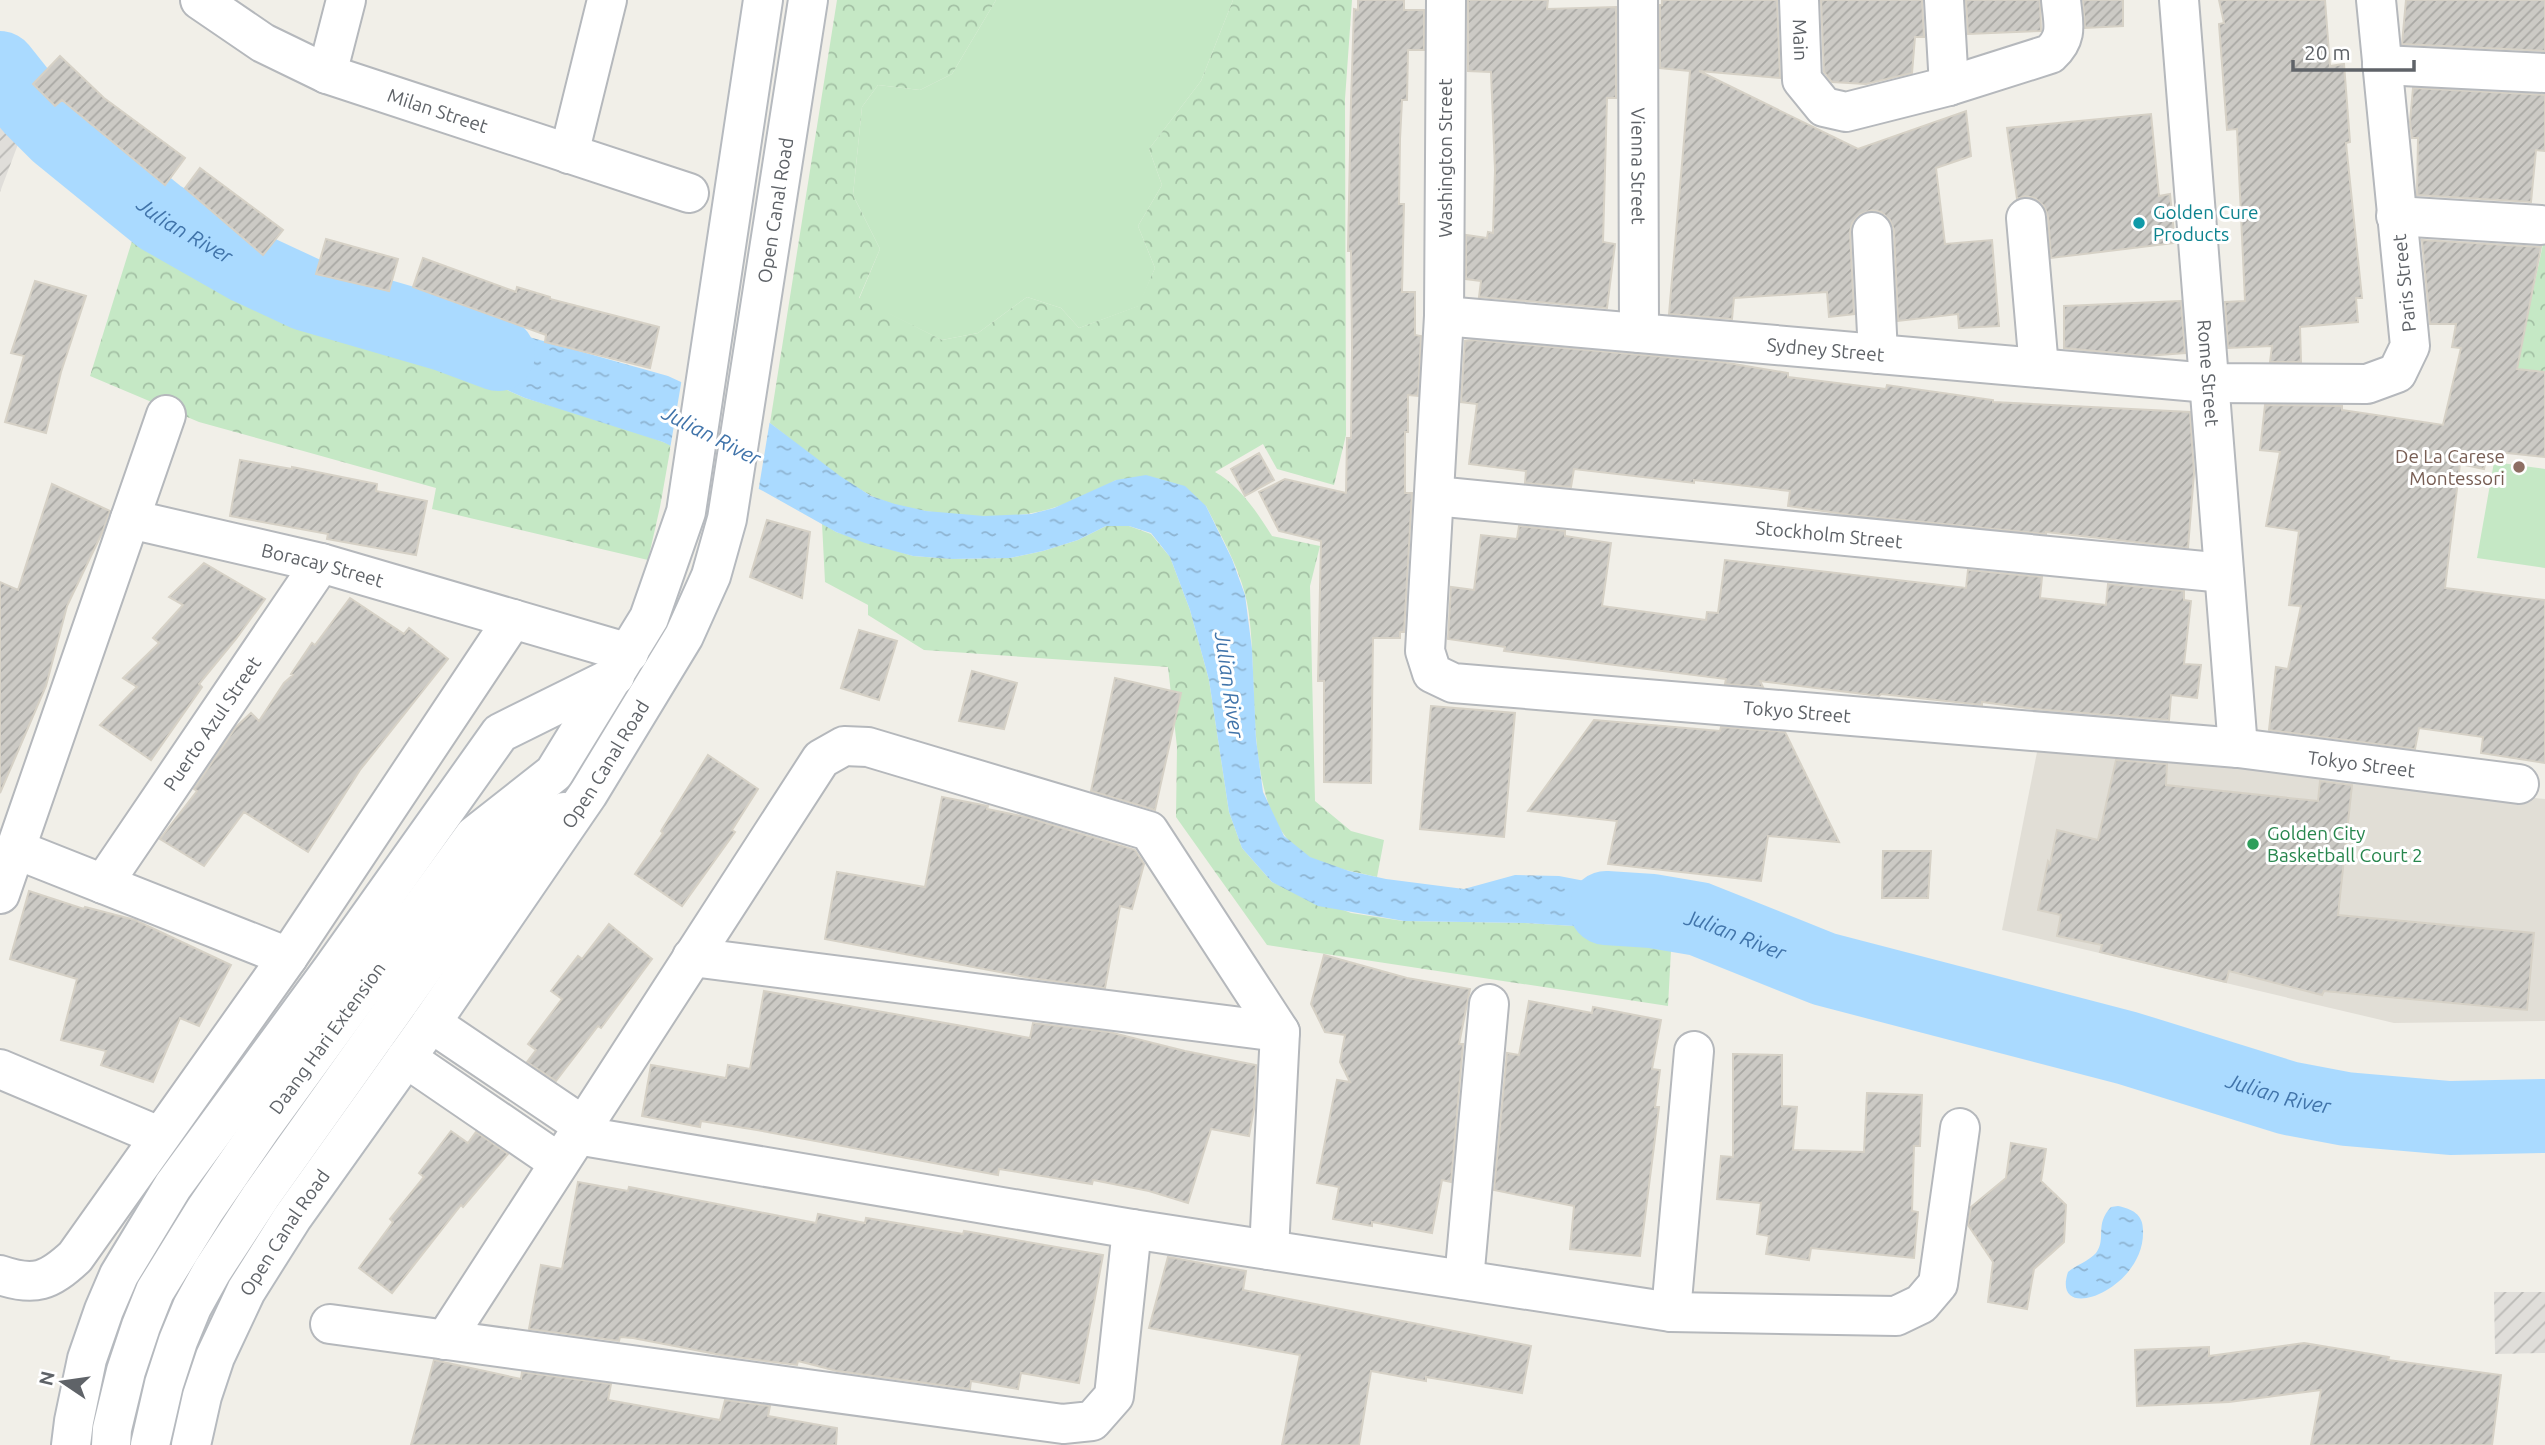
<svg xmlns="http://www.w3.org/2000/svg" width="2545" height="1445" font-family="Ubuntu,sans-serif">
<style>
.industrial{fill:url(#industrial-furrows)}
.education{fill:#e1ded6}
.green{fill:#c5e8c5}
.forest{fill:url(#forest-crowns)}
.water{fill:url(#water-ripples)}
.pier{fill:#f1efe8}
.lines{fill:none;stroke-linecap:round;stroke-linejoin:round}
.river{stroke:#aadaff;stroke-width:74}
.building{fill:url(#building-hatch);stroke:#d6d1c6;stroke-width:2}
.street-casing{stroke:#b5b8bc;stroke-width:42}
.secondary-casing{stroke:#b6babf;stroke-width:42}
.street{stroke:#fff;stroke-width:38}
.secondary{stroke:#fff;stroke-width:38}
.culture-dot{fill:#0f9aa8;stroke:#fff;stroke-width:2.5}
.education-dot{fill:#8d6e63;stroke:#fff;stroke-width:2.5}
.leisure-dot{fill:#2e9e5b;stroke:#fff;stroke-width:2.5}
.labels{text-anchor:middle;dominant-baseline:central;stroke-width:6;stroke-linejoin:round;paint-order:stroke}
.street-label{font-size:19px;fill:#5f6368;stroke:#fff}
.culture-label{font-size:19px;fill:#0d838f;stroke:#fff;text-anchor:start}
.education-label{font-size:19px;fill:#785e54;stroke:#fff;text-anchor:end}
.leisure-label{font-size:19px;fill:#27864d;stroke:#fff;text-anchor:start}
.water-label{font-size:21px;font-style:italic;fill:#4174aa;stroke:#fff}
</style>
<defs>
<pattern id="industrial-furrows" width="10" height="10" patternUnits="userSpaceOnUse" patternTransform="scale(1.75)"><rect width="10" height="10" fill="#e0deda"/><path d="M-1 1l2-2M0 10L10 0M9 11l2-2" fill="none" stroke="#b9b8b5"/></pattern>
<pattern id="forest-crowns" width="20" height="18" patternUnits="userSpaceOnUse" patternTransform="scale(1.75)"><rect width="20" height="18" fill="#c5e8c5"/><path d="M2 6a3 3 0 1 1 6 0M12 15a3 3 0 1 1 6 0" fill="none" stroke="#a3c0a4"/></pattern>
<pattern id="water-ripples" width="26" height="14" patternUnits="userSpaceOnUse" patternTransform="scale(1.75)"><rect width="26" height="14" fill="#aadaff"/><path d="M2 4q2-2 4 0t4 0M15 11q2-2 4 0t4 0" fill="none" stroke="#8eb4d2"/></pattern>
<pattern id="building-hatch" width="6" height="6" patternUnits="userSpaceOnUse" patternTransform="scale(1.75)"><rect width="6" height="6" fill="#cccac5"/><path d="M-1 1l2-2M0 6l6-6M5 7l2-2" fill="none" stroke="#a9a8a4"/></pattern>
</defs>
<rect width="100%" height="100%" fill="#f1efe8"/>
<path class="industrial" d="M0 117 20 139 0 192Z
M2494 1292H2545V1353L2495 1354Z"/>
<path class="education" d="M2038 747 2545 799V1021L2394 1023 2002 930Z"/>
<path class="green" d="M996 0H1233L1201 81 1149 149 1162 185 1138 226 1155 268 1139 306 1079 328 1061 308 1027 297 978 333 942 340 859 299 880 249 853 195 862 107 878 85 920 90 952 74Z
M2494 462 2545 469V568L2477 558Z"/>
<path class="forest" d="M837 0H996L952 74 920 90 878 85 862 107 853 195 880 249 859 298 942 340 978 333 1027 297 1061 308 1079 328 1138 306 1155 268 1138 226 1162 185 1149 149 1201 81 1233 0H1352L1345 99 1346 435 1334 485 1277 469 1263 444 1215 472C1240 486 1257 512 1272 536L1320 546 1310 586 1315 801 1351 831 1384 840 1377 877C1356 872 1331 868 1311 858 1234 819 1264 665 1245 594 1237 563 1220 534 1206 506L1116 480C1090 494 1062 508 1032 513 991 521 906 514 870 495 834 476 802 448 770 423Z
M2545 235V372L2516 369Z
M132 241 230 290 292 316 471 374 525 398 626 428 671 445 660 507 648 560 432 509 436 488 199 422 90 376Z
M822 523 836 532 913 556 952 559 1010 558 1043 551 1078 540 1106 526H1129L1151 534 1170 557 1190 610 1209 680 1229 812 1242 848 1272 882 1351 913 1403 921 1525 923 1672 932 1668 1006 1267 945 1176 817 1177 747 1168 667 924 650 868 615V605L825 582Z"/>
<path class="water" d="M407 299 529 337 668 376 770 423 840 476 871 496 895 504 926 511 984 516 1031 514 1054 508 1116 480 1146 475 1185 486 1206 506 1232 559 1245 595 1252 649 1256 739 1263 792 1284 836 1310 857 1349 871 1386 879 1464 889 1515 875 1559 876 1710 905 1702 937 1672 932 1525 923 1404 921 1318 906 1272 882 1242 848 1229 812 1209 680 1190 610 1170 557 1151 533 1129 526H1106L1078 540 1043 551 1010 558 952 559 913 556 865 543 836 532 763 491 663 442 525 398 471 374 396 349Z
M2118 1206C2132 1209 2143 1214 2143 1230 2146 1290 2050 1326 2068 1272 2076 1265 2089 1261 2096 1253 2107 1238 2094 1225 2111 1207Z"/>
<path class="pier" d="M682 378 730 400 718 472 670 449Z
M734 402 770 420 758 493 722 474Z"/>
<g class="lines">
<g class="river">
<path id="s1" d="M0 68 31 107 58 134 160 217 248 267 306 294 447 335 498 354"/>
<path id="s2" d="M1606 908 1652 911 1699 919 1824 969 2127 1048 2288 1098 2346 1109 2450 1118 2545 1116"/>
</g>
</g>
<path class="building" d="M1358 0H1404V10H1424V50H1408L1407 100H1402L1400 139 1399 204H1404L1402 292H1415V335L1421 336 1418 396 1408 395V432H1405V493H1412L1404 632H1400V638H1373L1371 783 1324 782V681H1318L1321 541 1279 531 1259 492 1285 479 1346 493 1347 438H1351L1352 350 1351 251H1348L1351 101 1354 9 1358 10Z
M1468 0H1548L1547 9 1616 7V98H1607L1603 242 1615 244 1607 308 1479 297 1481 281 1466 279V235L1487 238 1488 232 1493 233 1495 170 1491 72 1468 71Z
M1662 0H1777L1780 78 1699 71 1858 149 1966 111 1971 156 1936 168 1945 244 1992 240 1999 326 1959 328 1958 314 1898 321 1894 230 1890 220 1881 212 1872 210 1860 214 1852 223 1850 232 1854 314 1829 317 1827 292 1734 298 1732 319 1669 314 1690 71 1660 68V5H1662Z
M1821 0H1922L1924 37H1915L1912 73 1866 84 1832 82 1824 72Z
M1966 0H2040L2041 31 1968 34Z
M2083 0H2123V26L2085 28Z
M2219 0H2325L2330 66 2344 64 2350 142 2346 143 2362 298H2356L2358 322 2300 327 2301 362H2270L2272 346 2228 348 2225 302 2245 301 2237 129 2227 130 2219 24 2224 23Z
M2406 0H2545V51L2402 44Z
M60 56 104 98 185 158 165 185 62 100 55 106 33 84Z
M2413 88 2545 95V151L2536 150 2531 202 2417 195 2418 138H2412L2410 122Z
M2151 114 2159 196 2170 194 2175 243 2051 258 2048 216 2044 206 2035 198 2025 196 2017 199 2007 128Z
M200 168 283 230 263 255 185 188Z
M326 239 398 259 389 291 316 274Z
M2422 240 2541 247 2517 369 2545 372V457L2488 451 2484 469 2460 464 2445 588 2545 600V763L2481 753 2483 737 2419 728 2415 749 2269 730 2276 667 2288 669 2301 606 2289 605 2299 531 2266 526 2280 452 2260 450 2265 405 2342 406V410L2443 425 2461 348 2452 347 2456 324H2430Z
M423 258 516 292 517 287 550 297V299L659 327 650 368 545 342 546 335 413 287Z
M35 281 86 296 61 372 46 433 5 422 24 356 11 353Z
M2181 301 2185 353 2146 356 2064 348V306Z
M1473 340 1722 362 1788 373V377L1886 389 1887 385 1993 400V402L2190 412 2194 473 2188 548 2046 532V534L1851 515 1788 506 1790 491 1694 480V483L1574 469 1571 487 1525 483 1526 471 1469 464 1477 404 1461 402 1465 341Z
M1259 453 1274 480 1245 496 1231 469Z
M240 460 292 469V467L377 484 376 491 427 501 416 555 327 539 328 534 230 516Z
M52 484 110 511 102 533 67 606 46 686 0 793V582L18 590Z
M767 520 810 532 802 598 750 577Z
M1519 526 1565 531V536L1611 543 1602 606 1706 620 1707 612 1718 613 1725 560 1966 588 1968 570 2042 577 2040 598 2106 605 2108 584 2184 591V600L2191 601 2184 664 2201 665 2197 698 2171 695 2169 720 2035 709 1982 702V705L1881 694 1879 696 1760 681 1763 687 1725 684 1726 679 1504 651 1505 647 1448 639 1451 587 1474 590 1481 535 1517 539Z
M204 563 265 599 236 639 199 684 202 687 151 760 100 725 137 687 123 678 159 643 153 638 183 605 169 597Z
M350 598 404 634 409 628 448 659 360 770 308 852 244 812 204 866 160 839 197 791 194 789 236 727 251 713 259 721 284 683 293 675 291 674 312 643 315 645Z
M859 630 897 641 879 700 841 688Z
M972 671 1017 683 1004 729 959 721Z
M1115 678 1181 693 1155 810 1091 791Z
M1431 706 1515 713 1504 837 1420 829Z
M1594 720 1720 731 1721 727 1785 732 1839 842 1768 836 1761 881 1608 864 1617 821 1528 811Z
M708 755 758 789 732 830 735 832 682 906 635 874 663 833 661 831Z
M2116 760 2167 764 2166 785 2318 801 2320 781 2352 785 2338 915 2534 933 2527 1010 2324 991 2322 995 2229 971 2226 982 2100 952 2102 945 2057 936 2061 915 2038 910 2048 861 2050 864 2057 830 2098 840Z
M942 797 988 806 987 809 1026 817 1135 850 1144 864 1132 909 1120 906 1105 988 1031 978 825 939 837 872 925 887Z
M1883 851H1931L1928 898H1882Z
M29 891 84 909 85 907 135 920 231 965 199 1026 180 1018 153 1082 101 1065 106 1051 61 1040 77 979 10 959Z
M609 924 652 959 601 1028 598 1026 556 1081 527 1062 536 1050 528 1044 562 999 551 991 578 956 582 959Z
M1324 955 1407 978 1470 989 1459 1044H1463L1451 1182 1442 1180 1432 1233 1372 1222V1226L1333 1219 1339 1187 1317 1183 1337 1080 1350 1082 1340 1062 1345 1035 1325 1032 1311 1004Z
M764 991 1030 1038 1033 1023 1109 1032 1185 1051 1256 1065 1254 1109 1249 1136 1211 1129 1188 1203 1149 1191 1093 1180 1092 1184 999 1169 998 1175 757 1130 701 1121 700 1127 642 1116 651 1065 726 1078 728 1065 750 1069Z
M1529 1001 1592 1013 1593 1007 1661 1020 1652 1069 1660 1070 1655 1107H1659L1640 1256 1570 1249 1574 1206 1494 1190 1507 1053 1519 1055Z
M1733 1054 1782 1055V1106L1797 1107 1793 1150 1864 1152 1867 1093 1922 1095 1920 1146H1914L1912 1211 1918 1212 1914 1258 1811 1248 1809 1260 1766 1254 1769 1236 1757 1234 1761 1203 1717 1199 1721 1156 1733 1157Z
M451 1131 468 1143 476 1132 508 1154 463 1207 461 1205 392 1293 359 1268 393 1222 390 1219 424 1177 419 1173Z
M2011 1143 2046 1149 2041 1181 2066 1205 2064 1242 2034 1269 2027 1309 1988 1302 1993 1262 1968 1225 1971 1207 2006 1178Z
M578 1182 628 1191 629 1187 816 1223 818 1214 865 1223 866 1218 963 1234 964 1231 1103 1255 1079 1383 1021 1373 1018 1389 971 1381 970 1389 837 1371 798 1361 797 1365 721 1355 633 1338 620 1337 619 1341 529 1329 541 1265 562 1269Z
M1168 1257 1246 1271 1243 1290 1531 1346 1522 1393 1426 1377V1381L1371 1371 1359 1445H1282L1300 1355 1149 1328Z
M2304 1343 2389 1357 2388 1360 2501 1375 2492 1445H2311L2321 1390 2229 1402 2137 1406 2135 1350 2209 1347V1356Z
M434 1360 521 1379 522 1372 611 1384 608 1400 720 1420 725 1400 770 1406 768 1416 837 1428 836 1445H411Z"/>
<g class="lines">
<g class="street-casing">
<g id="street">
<path id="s3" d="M200 0 263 43 327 74 689 193"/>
<path id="s4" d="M1446 0 1444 316 1425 651 1432 673 1453 683 2238 748 2519 784"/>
<path id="s5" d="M1638 0 1639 333"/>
<path id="s6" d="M1799 0 1802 80 1824 107 1846 112 1949 86 2050 54C2069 37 2063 23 2061 0"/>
<path d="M1944 0 1949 86"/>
<path id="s7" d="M2179 0 2238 748"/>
<path d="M2382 65 2545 73"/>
<path d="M327 74 346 0"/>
<path d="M569 154 607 0"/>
<path d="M2396 216 2541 225"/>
<path d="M2026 218 2039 368"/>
<path d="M1872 232 1878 354"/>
<path id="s8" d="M1444 316 2209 383 2367 384 2397 373 2410 346 2376 0"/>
<path id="s9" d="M1435 496 2224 573"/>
<path id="s10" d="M130 519 321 563 629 653"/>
<path d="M15 849 288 957"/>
<path id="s11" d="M103 884 321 563"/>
<path d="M0 894 166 415"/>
<path d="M692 957 1280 1032"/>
<path d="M431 1023 582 1125"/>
<path d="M406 1058 558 1162"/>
<path d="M0 1069 159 1136"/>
<path d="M577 1135 1132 1229 1671 1312 1896 1316 1921 1304 1938 1284 1960 1128"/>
<path d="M0 1275C35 1287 49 1281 75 1257L288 957 513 619"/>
<path d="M1464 1280 1489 1004"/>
<path d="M1671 1312 1694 1051"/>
<path d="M330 1324 1063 1424 1092 1421 1114 1396 1132 1229"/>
<path d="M445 1340 821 759 844 746 868 747 1149 831 1280 1032 1269 1250"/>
</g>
</g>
<g class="secondary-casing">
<g id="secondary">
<path d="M71 1445 74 1421 87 1359 104 1310 119 1275 173 1186 333 968 500 733 615 676"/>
<path id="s12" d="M111 1445 112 1429 126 1371 141 1326 155 1291 205 1210 262 1127 474 836 554 773 649 618 686 512 763 0"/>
<path d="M150 1445 164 1384 178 1341 192 1307 212 1271 261 1196 503 856 564 812"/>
<path id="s13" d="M191 1445 202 1396 215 1357 246 1291 292 1218 431 1023 588 794 684 636 711 576 727 519 808 0"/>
</g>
</g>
<use href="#street" class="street"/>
<use href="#secondary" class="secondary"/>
</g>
<circle class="culture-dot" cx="2139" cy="223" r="7"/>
<circle class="education-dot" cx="2519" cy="467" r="7"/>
<circle class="leisure-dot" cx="2253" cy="844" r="7"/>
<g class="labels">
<g class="street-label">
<text stroke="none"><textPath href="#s6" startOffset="40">Main</textPath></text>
<text stroke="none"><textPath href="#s3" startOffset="264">Milan Street</textPath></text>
<text transform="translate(1445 158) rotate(-90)">Washington Street</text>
<text stroke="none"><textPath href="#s5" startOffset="166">Vienna Street</textPath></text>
<text stroke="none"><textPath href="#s13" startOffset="1390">Open Canal Road</textPath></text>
<text transform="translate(2404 283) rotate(-96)">Paris Street</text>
<text stroke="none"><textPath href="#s8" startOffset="383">Sydney Street</textPath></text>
<text stroke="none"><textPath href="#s7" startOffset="374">Rome Street</textPath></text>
<text stroke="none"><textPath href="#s9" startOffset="396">Stockholm Street</textPath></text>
<text stroke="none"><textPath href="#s10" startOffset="198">Boracay Street</textPath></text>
<text stroke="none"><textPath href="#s4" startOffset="1043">Tokyo Street</textPath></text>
<text stroke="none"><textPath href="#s11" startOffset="194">Puerto Azul Street</textPath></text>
<text stroke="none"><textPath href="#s4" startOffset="1610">Tokyo Street</textPath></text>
<text stroke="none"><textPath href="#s13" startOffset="802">Open Canal Road</textPath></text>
<text stroke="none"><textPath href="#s12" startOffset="467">Daang Hari Extension</textPath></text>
<text stroke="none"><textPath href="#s13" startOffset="234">Open Canal Road</textPath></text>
</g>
<g class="culture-label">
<text x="2153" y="212">Golden Cure<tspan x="2153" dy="22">Products</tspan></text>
</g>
<g class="education-label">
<text x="2505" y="456">De La Carese<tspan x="2505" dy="22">Montessori</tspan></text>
</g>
<g class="leisure-label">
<text x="2267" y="833">Golden City<tspan x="2267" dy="22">Basketball Court 2</tspan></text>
</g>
<g class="water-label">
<text stroke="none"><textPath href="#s1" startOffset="248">Julian River</textPath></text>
<text transform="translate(712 435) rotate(27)">Julian River</text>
<text transform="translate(1230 685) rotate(82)">Julian River</text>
<text stroke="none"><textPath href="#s2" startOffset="133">Julian River</textPath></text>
<text stroke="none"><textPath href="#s2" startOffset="700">Julian River</textPath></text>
</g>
</g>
<g transform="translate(63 1382) rotate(283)" stroke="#ffffff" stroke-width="5" paint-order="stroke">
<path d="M0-5L12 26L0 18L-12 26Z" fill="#5f6368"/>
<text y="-10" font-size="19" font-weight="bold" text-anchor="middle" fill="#5f6368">N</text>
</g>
<path d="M2293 60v10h121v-10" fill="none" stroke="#5f6368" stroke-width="3.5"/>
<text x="2304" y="60" font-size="21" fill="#5f6368" stroke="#ffffff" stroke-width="5" paint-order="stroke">20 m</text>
</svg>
